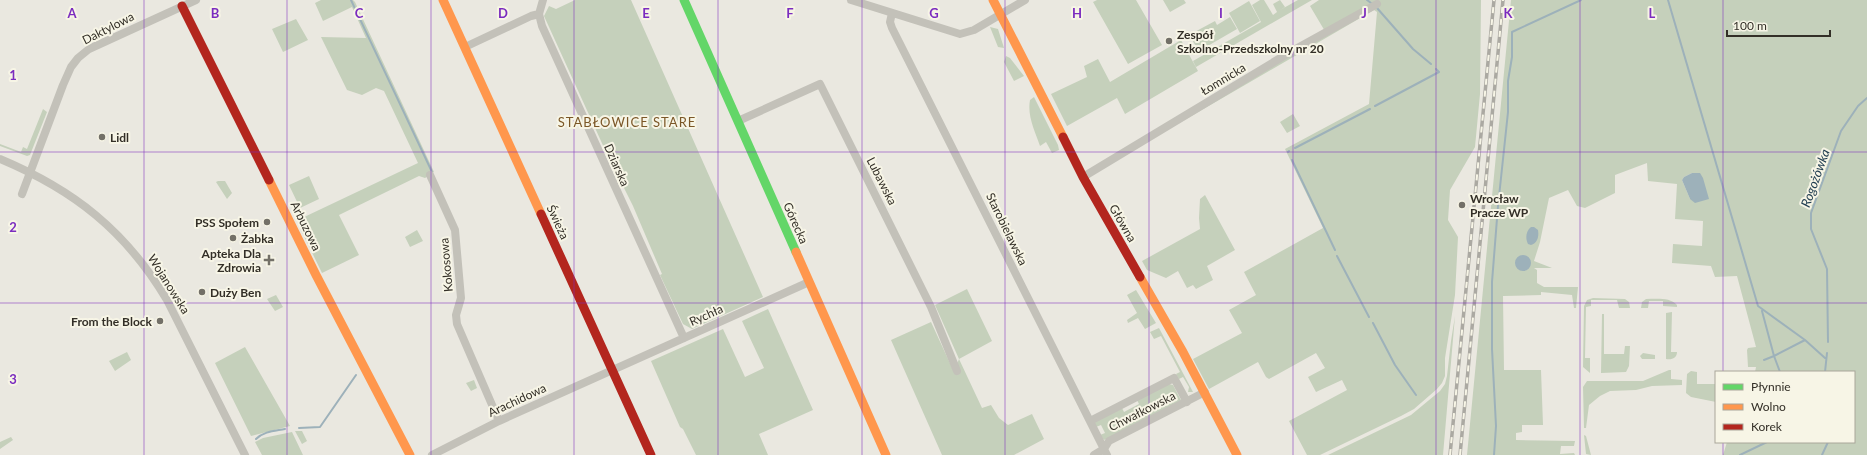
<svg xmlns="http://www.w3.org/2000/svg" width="1867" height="455" font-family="Lato,sans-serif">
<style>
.green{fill:#c5d0bb;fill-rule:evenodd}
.water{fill:#9db1ba}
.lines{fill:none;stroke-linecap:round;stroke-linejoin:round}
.stream{stroke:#9db1ba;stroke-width:2}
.street{stroke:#c3c1b9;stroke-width:8}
.fast{stroke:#63d668;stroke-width:9}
.slow{stroke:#ff974d;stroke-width:9}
.jam{stroke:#b3261e;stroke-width:9}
.rail-casing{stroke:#aba9a2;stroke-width:3.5}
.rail{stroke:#f7f5e6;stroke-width:2;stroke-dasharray:6;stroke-linecap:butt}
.grid{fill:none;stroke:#7b2cbf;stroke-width:1;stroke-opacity:0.55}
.poi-dot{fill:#737068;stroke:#f7f5e6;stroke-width:1.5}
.labels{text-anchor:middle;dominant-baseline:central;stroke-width:4;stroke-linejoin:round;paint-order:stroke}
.street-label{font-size:12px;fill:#332f27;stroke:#f7f5e6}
.poi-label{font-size:12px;font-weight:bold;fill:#332f27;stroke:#f7f5e6;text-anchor:start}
.neighbourhood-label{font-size:13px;letter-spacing:1px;fill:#7b5727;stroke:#f7f5e6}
.water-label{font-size:13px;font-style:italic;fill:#213e51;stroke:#f7f5e6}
.grid-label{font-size:13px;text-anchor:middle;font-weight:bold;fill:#7b2cbf;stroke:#f7f5e6;stroke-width:4;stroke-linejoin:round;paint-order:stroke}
</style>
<rect width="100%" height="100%" fill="#eae8e0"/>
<path class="green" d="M321 0H353L355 2 434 172 425 178 419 176 339 215 359 255 322 273 300 228V219L418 163 384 91 376 88 362 95 347 90 321 37 366 38 352 7 323 21 315 3Z
M575 0H631L763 297 692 329 683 324 660 275 662 274 633 206 606 152 544 16 549 6 556 9Z
M1097 0H1136L1162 45 1128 64 1093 2Z
M1163 0H1184L1186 3 1170 12Z
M1260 0H1264L1273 15 1277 12 1273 4 1280 0 1285 7 1280 10 1298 0H1312L1196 67 1193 61 1261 22 1252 5Z
M1319 0H1481L1480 94 1475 147 1450 190 1448 220 1458 237 1455 295 1445 358V376L1442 383 1437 389 1414 409 1401 416 1320 455H1307L1289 421 1347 390 1342 380 1316 392 1308 377 1325 368 1316 353 1269 379 1266 377 1258 362 1209 389 1193 359 1242 333 1229 310 1256 295 1244 272 1323 228 1285 149 1369 104 1377 12 1374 10 1176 125 1326 33 1310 6Z
M1511 0H1867V455H1723L1727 442H1854V372H1755L1756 367H1748L1747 350 1748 348 1756 347 1737 276 1715 277 1711 266 1672 263 1673 244 1702 246 1703 221 1675 219 1677 184 1648 181 1647 163 1615 175V193L1585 208 1577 206 1568 190 1549 198 1540 242 1534 261 1552 268H1534L1537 270V283L1544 287H1578L1576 308H1574L1572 295 1541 292V295L1503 296 1504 370H1541L1543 425H1522V432L1516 433V440L1575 441 1574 446H1561L1560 454 1574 453 1575 455H1467ZM1692 173H1700L1690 199 1682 180 1684 177Z
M1249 1 1260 21 1240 33 1229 13Z
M1230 17 1237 29 1199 51 1189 35 1215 21 1217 25Z
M296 19 308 40 283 52 272 29Z
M990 27 998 29 1004 48 998 47Z
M1181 40 1198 71 1125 114 1117 98 1067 126 1051 94 1087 77 1084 66 1098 59 1110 82Z
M1187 50a5 5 0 1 1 10 0a5 5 0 1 1-10 0Z
M1006 56 1010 58 1024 76 1014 81 1004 62Z
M1034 97 1058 145 1059 150 1052 153 1046 142 1040 146C1035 131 1027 116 1030 100Z
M43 109 47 112 30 155 27 156 0 146V144L21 152 23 147 27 149Z
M1293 114 1300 126 1287 133 1280 122Z
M309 176 319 199 300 208 289 185Z
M218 181H225L232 193 227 199 216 182Z
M1205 195 1235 250 1207 266 1213 280 1196 289 1193 285 1187 288 1178 271 1166 278 1147 270 1142 261 1200 229 1199 218 1200 199Z
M417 230 423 241 410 247 405 237Z
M967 289 992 341 959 359 982 408 991 405 999 418 1008 425 1032 414 1044 439 1014 455H942L891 340 931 322 954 372 959 359 935 305Z
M1136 290 1156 323 1145 329 1138 318 1128 323 1127 320 1137 313 1127 295Z
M276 295 283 307 275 311 267 299Z
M1593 298 1625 299 1629 302 1630 308H1619L1617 300H1591V306L1586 307 1585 358H1590V373L1583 367 1584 306 1587 300Z
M1646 299C1656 299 1670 297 1677 305V307L1663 306V301H1649L1648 308H1641L1642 302Z
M768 309 813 410 759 434 768 455H696L683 429 680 427 651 361 723 329 745 377 764 368 742 321Z
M1672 312 1671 352H1677C1677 358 1672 360 1666 359V313Z
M1602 314H1604V354H1624L1625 346H1630L1629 366 1626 372 1601 373Z
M1455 316 1443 455H1328L1411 415 1440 391 1445 384 1447 376 1451 341Z
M1159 328 1193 392H1188L1189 387 1183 377 1179 379 1176 374 1180 372 1161 336 1154 339 1150 332Z
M245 347 290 426 251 436 215 363Z
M127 352 131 360 115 371 109 361Z
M1643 353 1655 355V359H1642L1640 356Z
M1669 370H1671V379L1682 380V385L1652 386 1636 390 1610 391 1600 396 1589 405 1586 428H1584L1583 387 1587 381H1643Z
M1691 371 1697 372V384H1715L1716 376V402L1691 397 1686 393 1687 374Z
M474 380 477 388 471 391 466 383Z
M1169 384 1173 385 1181 400 1180 402 1104 440 1100 435 1105 433 1101 425 1096 427 1094 424 1096 420 1122 408 1124 412 1139 404 1137 400Z
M295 431H302L307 441 302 444Z
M292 432 303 455H262L255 442 263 438Z
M1584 435 1586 436 1591 455 1586 454Z
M11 437 13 440 0 449V442Z"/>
<path class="water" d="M1692 173H1700L1703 178 1709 199 1695 203 1690 199 1682 180 1684 177Z
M1531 227H1534L1538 230C1539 236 1538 243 1531 245L1528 244C1525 238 1526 231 1531 227Z
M1515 263a8 8 0 1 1 16 0a8 8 0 1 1-16 0Z"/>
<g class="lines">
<path class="stream" d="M351 0 432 172
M1367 0 1371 3
M1668 0 1758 306 1805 340 1825 358
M1377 8 1413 49 1431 64
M1375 106 1439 72 1436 69
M1295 148 1370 109
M1288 152 1289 151
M1292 160 1335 250
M1337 256 1369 317
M1762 311 1774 356 1805 340
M1373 323 1395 365 1416 395
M1828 342 1827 269 1811 229V213L1841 131 1858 106 1867 98
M1764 360 1774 356 1780 372
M1825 372 1827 353
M299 428 320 427 356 375
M256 439C264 431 275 431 285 429
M1494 455 1496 426 1492 349V282L1498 206 1508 112V81L1512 57V32L1581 0
M1740 455 1767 442
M1822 455 1828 442"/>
<path class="street" d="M543 0 539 14 542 26 684 338
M851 0 960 34 974 30 1025 0
M892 13 890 22 892 28 1107 455
M465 47 531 16 539 14
M738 121 820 84 931 307 957 371
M0 159C74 190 126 231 167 300L245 455
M430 175 455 230 461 298 456 315 457 324 499 421
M1083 177 1292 51 1377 4
M22 194 63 85 71 67 78 58 89 49 196 0
M1090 421 1174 378 1187 402
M432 455 499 421 809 282
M1094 455 1104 449 1109 441 1205 392"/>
<path class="fast" d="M684 0 796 252"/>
<path class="slow" d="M443 0 541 214
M993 0 1063 137
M269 180 316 275 410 455
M796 252 886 455
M1140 277 1183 352 1237 455"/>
<path class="jam" d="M182 6 269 180
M1063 137 1083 177 1140 277
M541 214 651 455"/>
<g class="rail-casing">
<path id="rail" d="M1450 455 1494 0
M1460 455 1503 0"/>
</g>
<use href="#rail" class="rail"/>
</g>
<path class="grid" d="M144 0V455M287 0V455M431 0V455M574 0V455M718 0V455M862 0V455M1005 0V455M1149 0V455M1293 0V455M1436 0V455M1580 0V455M1723 0V372M0 152H1867M0 303H1867M1723 442V455"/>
<g class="poi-dot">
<circle cx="1169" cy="41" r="4"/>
<circle cx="102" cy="137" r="4"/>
<circle cx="1462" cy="205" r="4"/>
<circle cx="267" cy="222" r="4"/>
<circle cx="233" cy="238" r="4"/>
<path d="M267 254h4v4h4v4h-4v4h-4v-4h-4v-4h4z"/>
<circle cx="202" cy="292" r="4"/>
<circle cx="160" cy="321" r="4"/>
</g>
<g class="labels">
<g class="street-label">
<text transform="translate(108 28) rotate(-27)">Daktylowa</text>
<text transform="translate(1223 79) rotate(-31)">Łomnicka</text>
<text transform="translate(617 165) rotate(66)">Dziarska</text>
<text transform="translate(882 181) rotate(63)">Lubawska</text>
<text transform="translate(558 222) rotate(65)">Świeża</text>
<text transform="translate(796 223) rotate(66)">Górecka</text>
<text transform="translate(1123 223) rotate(60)">Główna</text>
<text transform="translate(306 226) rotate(64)">Arbuzowa</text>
<text transform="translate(1007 229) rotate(64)">Starobielawska</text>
<text transform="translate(446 265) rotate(-95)">Kokosowa</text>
<text transform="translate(169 284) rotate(58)">Wojanowska</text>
<text transform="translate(706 315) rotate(-24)">Rychła</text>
<text transform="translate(517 400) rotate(-25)">Arachidowa</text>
<text transform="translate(1142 411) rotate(-27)">Chwałkowska</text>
</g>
<g class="poi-label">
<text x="1177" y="34">Zespół<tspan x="1177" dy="14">Szkolno-Przedszkolny nr 20</tspan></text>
<text x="110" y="137">Lidl</text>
<text x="1470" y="198">Wrocław<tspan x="1470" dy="14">Pracze WP</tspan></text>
<text x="259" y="222" text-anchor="end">PSS Społem</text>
<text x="241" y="238">Żabka</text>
<text x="261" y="253" text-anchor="end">Apteka Dla<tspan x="261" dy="14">Zdrowia</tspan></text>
<text x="210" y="292">Duży Ben</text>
<text x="152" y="321" text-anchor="end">From the Block</text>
</g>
<g class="neighbourhood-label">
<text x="627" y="122">STABŁOWICE STARE</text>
</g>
<g class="water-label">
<text transform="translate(1815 178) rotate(-70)">Rogożówka</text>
</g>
</g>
<g class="grid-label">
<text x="72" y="18">A</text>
<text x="215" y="18">B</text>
<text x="359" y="18">C</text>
<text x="503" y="18">D</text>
<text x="646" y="18">E</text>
<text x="790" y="18">F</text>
<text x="934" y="18">G</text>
<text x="1077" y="18">H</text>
<text x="1221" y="18">I</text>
<text x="1364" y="18">J</text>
<text x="1508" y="18">K</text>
<text x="1652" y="18">L</text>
<text x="13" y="80">1</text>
<text x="13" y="232">2</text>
<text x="13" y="384">3</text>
</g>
<rect x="1715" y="371" width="140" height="72" fill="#f7f5e6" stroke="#a9a69a"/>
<rect x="1723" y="384" width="20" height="6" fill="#63d668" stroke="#a9a69a"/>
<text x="1751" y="391" font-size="12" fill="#332f27">Płynnie</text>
<rect x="1723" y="404" width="20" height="6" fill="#ff974d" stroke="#a9a69a"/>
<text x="1751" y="411" font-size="12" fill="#332f27">Wolno</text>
<rect x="1723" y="424" width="20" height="6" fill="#b3261e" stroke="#a9a69a"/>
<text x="1751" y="431" font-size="12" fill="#332f27">Korek</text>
<path d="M1727 30v6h103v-6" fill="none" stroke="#332f27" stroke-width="2"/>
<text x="1733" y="30" font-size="12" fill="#332f27" stroke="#f7f5e6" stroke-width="3" paint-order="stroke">100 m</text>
</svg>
